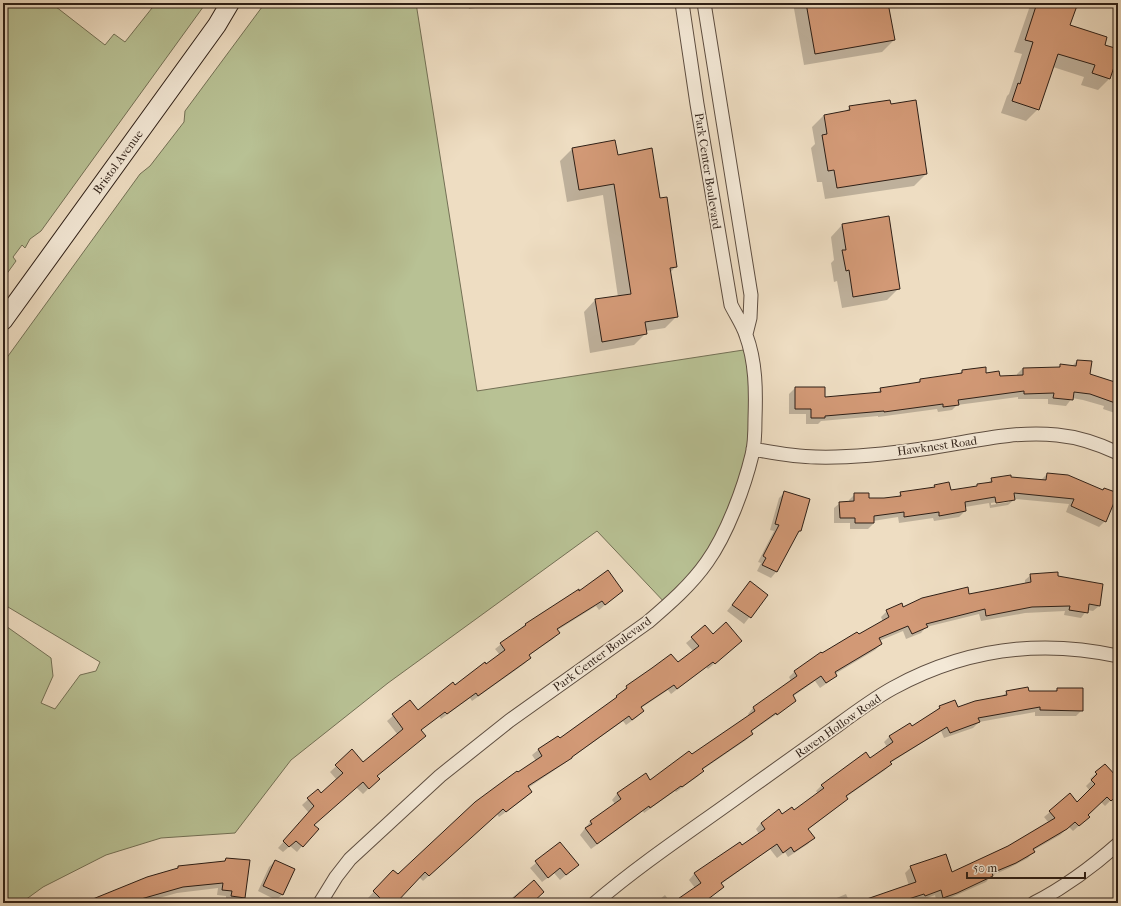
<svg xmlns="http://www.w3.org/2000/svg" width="1121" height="906" font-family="'IM FELL French Canon',serif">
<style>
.green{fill:#b8c194;stroke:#737055}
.shadow{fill:#0003;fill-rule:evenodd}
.building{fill:#d29976;stroke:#2e1f16}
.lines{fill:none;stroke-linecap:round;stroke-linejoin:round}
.street-casing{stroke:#5e4e41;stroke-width:15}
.secondary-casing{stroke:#2e1f16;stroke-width:20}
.street{stroke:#f4e9d7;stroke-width:13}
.secondary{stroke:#f4e9d7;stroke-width:18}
.labels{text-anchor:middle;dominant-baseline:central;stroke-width:3.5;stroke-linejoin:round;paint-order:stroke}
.street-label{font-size:12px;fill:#2e1f16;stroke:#f4e9d7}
</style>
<rect width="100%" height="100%" fill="#eeddc2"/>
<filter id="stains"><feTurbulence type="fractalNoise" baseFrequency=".005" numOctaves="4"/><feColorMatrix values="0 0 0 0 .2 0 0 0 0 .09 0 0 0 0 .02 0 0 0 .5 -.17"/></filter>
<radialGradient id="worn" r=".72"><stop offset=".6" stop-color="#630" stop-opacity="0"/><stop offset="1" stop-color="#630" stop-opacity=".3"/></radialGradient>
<path class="green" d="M3 3H51L105 45 114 34 125 42 156 3H206L41 231 30 239 25 248 22 245 13 257 16 261 3 279Z
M265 3H416L477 391 750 349 755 433 726 527 667 605 597 531 388 683 291 760 235 833 161 838 106 855 43 887 21 903H3V624L51 658 53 676 41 703 55 709 80 675 96 671 100 662 3 604V363L140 174 150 166 184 122 185 111Z"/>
<path class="shadow" d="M468 3H507L469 9Z
M793 3H887L894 40 882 52 804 65Z
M1031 3H1074L1069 25 1103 46 1118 50V52L1110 78 1098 90 1081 85 1084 77 1053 67 1038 109 1026 121 1001 113 1007 96 1009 94 1022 54 1014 52Z
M890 105 926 174 914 186 825 199 822 182H817L811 148 815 144 812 127 824 115 845 112 850 107Z
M572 149 617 156 659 199 676 266 670 273 677 316 665 328 646 331V333L634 345 590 353 584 312 595 300 618 297 603 195 567 202 560 161Z
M842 225 899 288 887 300 842 308 837 281 834 282 831 263 834 260 831 237Z
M1077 361 1089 375 1113 383 1116 379H1118V414L1103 409 1104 406 1083 400 1072 398 1066 406 1048 404V399H1018V397L957 405 952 410 938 412 937 409 878 417V416L821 421 818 424H806V414H789V394L795 388 824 398 876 394 881 389 917 383 920 380 958 375 962 371 999 377 1017 376V374L1023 368H1058L1060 365 1072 366Z
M1047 474 1105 521 1099 527 1066 512 1069 504 1015 499 1008 505 990 508 989 503 965 507V511L959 517 934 521 933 518 899 523 898 517 873 521 874 523 868 529H850V523H834V508L840 503 849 502V500L855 494 868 499 897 498 901 493 931 489 935 486 950 491 987 484 992 479 1010 478 1041 480ZM1009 500V502L991 505V503Z
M784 493 800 531 796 535 776 572 771 578 757 571 761 563 758 562 774 531 770 530 779 498Z
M1118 537V545L1114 542Z
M1031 575 1057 577 1099 606 1093 611 1087 610 1081 618 1064 615 1065 611 1025 613 981 621 979 614 926 627 921 633 906 639 903 631 879 641 881 644 875 650 835 674 836 675 830 681 820 688 815 681 792 697 795 700 789 706 750 732 752 734 746 740 702 770 703 771 697 777 676 792 675 791 644 813 643 811 591 849 580 835 590 822 615 804 612 800 617 794 645 775 650 781 691 755 749 716 748 714 753 708 791 681 789 677 794 672 883 622 881 617 887 611 1025 584V580Z
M750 582 767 595 744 624 727 611Z
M622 591 599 610 596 606 556 631 558 633 553 639 528 656 530 658 524 664 472 701 470 698 441 719 439 716 420 731 376 776 378 779 363 794 356 787 313 825 302 846 297 852 290 846 283 852 278 848 309 813 302 805 318 790 321 794 337 780 330 772 352 751 363 763 398 735 387 721 410 701 418 711 500 655 495 649 526 624 579 592Z
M713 635 735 647 708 669 706 667 671 694 668 690 641 708 643 711 637 717 626 725 623 721 571 758 565 763 528 788 531 792 525 798 499 817 497 814 423 881 419 877 394 903H374L368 898 393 871 398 875 517 774 536 761 532 755 538 750 558 737 559 739 611 702 627 687 678 664 693 651 686 643 692 638Z
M1057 689 1082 710 1076 716H1035V712L979 722 973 728 944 738 941 731 890 763 891 764 885 770 846 797 847 799 841 804 807 830 813 838 808 844 788 857 785 852 777 858 770 849 721 884 723 887 703 903H689L695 888 689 880 694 874 740 843 741 846 759 834 756 829 761 823 794 811 818 794 816 791 822 785 870 759 887 747 884 742 890 736 912 727 934 712 940 707 957 709 1001 697 1007 692H1054Z
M1105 765 1118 779V793L1105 806 1101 802 1087 815 1089 817 1073 831 1069 827 1060 835 1032 851 1033 852 1028 858 1009 868 991 876 986 882 950 898 937 903 935 895 919 901 918 899 905 903H858L909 886 905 873 911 867 951 873 1008 847 1049 823 1044 817 1050 812 1077 803 1090 791 1086 786 1092 780 1090 779Z
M560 843 578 865 560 880 554 873 542 882 530 868Z
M226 859 244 897 239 903 226 902V896L217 895 218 888 177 893 141 903H89L176 870 178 867 223 862Z
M275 861 282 895 276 900 258 891 269 867Z
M520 891 532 903H506Z
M846 894 850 903H825Z
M665 895 671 903H655Z"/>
<path class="building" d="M806 3H888L895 40 815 54Z
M1037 3H1078L1070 25 1107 37 1105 45 1118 49V55L1110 79 1092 73 1095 65 1058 54 1039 110 1012 101 1018 83 1020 84 1033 42 1025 40Z
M890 100 891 104 916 100 927 174 837 188 834 170 828 171 822 135 827 134 824 115 850 110 849 106Z
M615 140 618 155 652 148 660 198 667 197 677 267 670 268 678 317 645 322 647 334 602 342 595 299 631 294 614 184 579 190 572 148Z
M889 216 900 289 853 297 849 270 846 271 842 250H846L842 224Z
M1077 360 1092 361 1090 374 1118 383V404L1090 394 1074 392 1073 400 1053 398 1054 393 1024 394V391L958 400 959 405 943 407V404L884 412V411L825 416V418H811V409H795V387H825V397L881 392 880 388 920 382V379L962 373V370L986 367V373L999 371 1000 376 1023 375V368L1060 367V364L1076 366Z
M1047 473 1068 475 1103 490 1104 488 1118 493 1106 522 1071 506 1074 499 1014 493 1015 500 996 503 995 497 965 502 966 511 939 516V512L904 517V512L874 516V523H855V518H840L839 502 854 501V493H869V498H884L901 496 900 492 935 487 934 485 949 482 951 490 977 486V484L992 482 991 478 1011 475V477L1046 480Z
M784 491 810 499 801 531H799L777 572 762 565 766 558 763 556 779 525 775 524Z
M608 570 623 591 605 605 602 601 557 629 560 633 529 655 531 658 478 696 476 693 447 714 445 712 421 730 426 736 377 776 380 779 369 789 363 782 314 825 319 829 303 847 296 841 289 847 283 841 314 806 307 798 318 789 321 793 343 773 335 765 352 749 363 762 403 729 392 714 410 700 418 710 453 682 455 685 485 662 486 664 505 650 500 643 526 625 525 624 579 589V591Z
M1058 572V576L1103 584 1100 606 1089 604 1088 613 1069 610 1070 606 1032 607 986 616 985 609 926 624 928 627 912 634 908 626 879 638 882 644 835 672 837 676 826 683 821 676 793 695 796 701 777 715 776 713 751 731 753 734 702 769 704 771 682 787 681 786 650 808 649 806 597 844 585 828 592 824 590 821 621 799 617 793 646 773 650 780 689 751 692 754 755 711 753 707 797 676 794 671 821 652 822 653 857 632 859 634 889 617 886 610 902 603 903 607 922 598 968 587 969 594 1031 582 1030 574Z
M750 581 768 595 751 618 732 605Z
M726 622 742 641 715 664 713 662 677 689 674 685 641 707 644 711 632 720 629 716 572 757V758L528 786 532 792 506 812 503 809 429 876 425 872 396 903H385L373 891 393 870 398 874 475 802 517 771 518 772 542 756 538 749 558 736 560 738 617 697 616 696 627 688 626 686 652 668 671 654 678 662 699 646 691 637 705 625 713 634Z
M1028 687 1029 691H1057V688H1083V711L1040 710V707L978 718 980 722 950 733 947 727 890 762 892 764 846 796 848 799 808 829 815 838 794 852 791 847 783 853 777 844 721 883 724 887 703 903H672L701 883 694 873 740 842 742 845 765 829 761 823 779 809 782 814 792 807 794 810 824 788 821 785 866 752 870 758 893 742 889 736 910 723 912 726 940 708 939 706 955 700 958 707 975 701 1007 695 1006 691Z
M1105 764 1118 778V795L1111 801 1107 797 1088 815 1090 817 1079 826 1075 822 1067 829 1033 849 1035 852 1016 863 992 873 993 876 957 893 943 898 941 890 925 896 924 894 896 903H862L861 901 916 882 910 866 946 854 952 872 1008 846 1055 818 1049 811 1070 793 1077 802 1095 784 1091 780 1097 774 1095 772Z
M560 842 579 865 566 875 560 868 548 878 535 861Z
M226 858 250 860 245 898 231 896 232 891 222 890 223 883 183 887 141 899 143 903H83L147 877 178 868V866L225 861Z
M275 860 295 869 283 895 263 886Z
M534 880 544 892 532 903H508Z"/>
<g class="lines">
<g class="street-casing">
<path id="street" d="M704 3 751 295 750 318 746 334
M753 449C774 453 795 457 816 457 851 458 887 454 922 449 967 443 1012 430 1057 435 1078 437 1099 444 1118 453
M320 903 336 877 350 859 440 776 509 721 648 622C669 604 691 585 707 562 727 534 744 488 752 455 755 444 755 431 755 419 756 391 756 362 746 335 743 325 736 315 731 305L697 104 682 3
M595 903C644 861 698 826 750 788 778 768 806 748 834 728 853 714 873 699 893 688 964 649 1040 639 1118 656
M1034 903C1065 887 1092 867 1118 844"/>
</g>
<g class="secondary-casing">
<path id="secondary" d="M3 321 217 25 230 3"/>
</g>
<use href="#street" class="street"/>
<use href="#secondary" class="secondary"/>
</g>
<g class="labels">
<g class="street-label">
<text transform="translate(118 162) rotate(-54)">Bristol Avenue</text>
<text transform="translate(708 171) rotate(81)">Park Center Boulevard</text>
<text transform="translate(937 446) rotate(-8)">Hawknest Road</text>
<text transform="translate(602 654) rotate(-36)">Park Center Boulevard</text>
<text transform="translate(838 726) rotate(-35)">Raven Hollow Road</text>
</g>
</g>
<rect width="1121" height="906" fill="none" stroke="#eeddc2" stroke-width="16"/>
<rect x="4" y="4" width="1113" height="898" fill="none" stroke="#2e1f16" stroke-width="2"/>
<rect x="8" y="8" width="1105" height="890" fill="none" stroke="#2e1f16"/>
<path d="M967 872v6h118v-6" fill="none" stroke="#2e1f16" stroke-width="2"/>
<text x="973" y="872" font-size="12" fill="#2e1f16" stroke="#f4e9d7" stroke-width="3" paint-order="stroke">50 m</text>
<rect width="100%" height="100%" filter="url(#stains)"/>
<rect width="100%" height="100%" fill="url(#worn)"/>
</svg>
